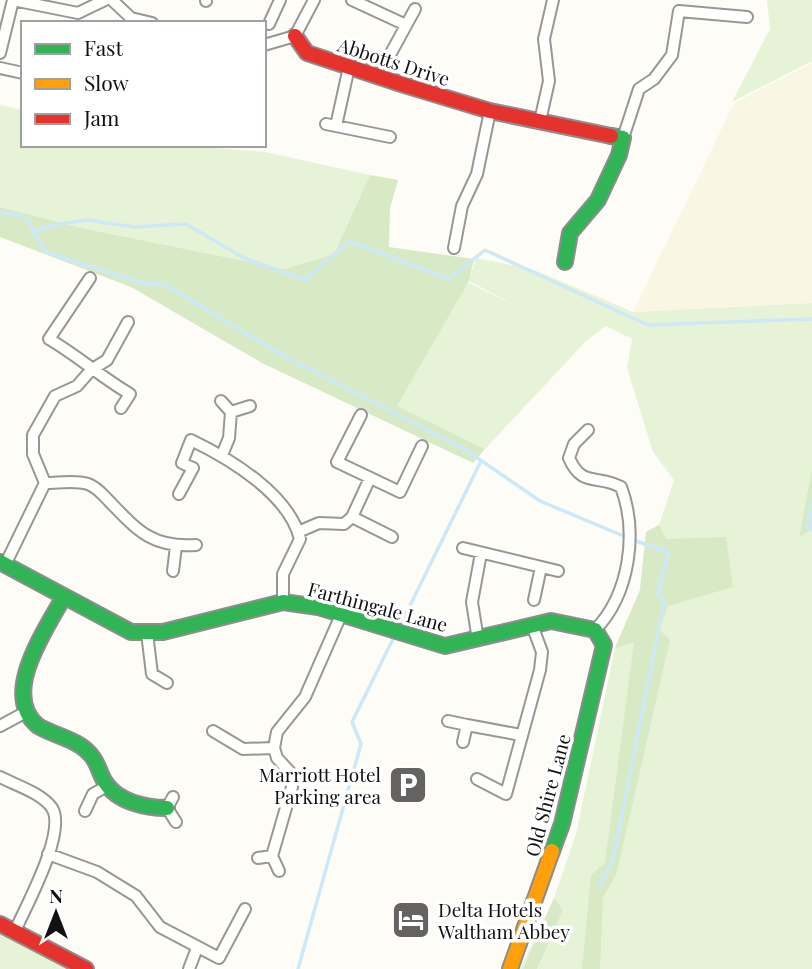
<svg xmlns="http://www.w3.org/2000/svg" width="812" height="969" font-family="'Playfair Display',serif">
<style>
.farmland{fill:#f9f7e4}
.green{fill:#e7f3d7}
.forest{fill:#d8eac5}
.lines{fill:none;stroke-linecap:round;stroke-linejoin:round}
.stream{stroke:#cde8f7;stroke-width:3.5}
.street-casing{stroke:#979795;stroke-width:14}
.fast-casing{stroke:#8e8d8b;stroke-width:18}
.slow-casing{stroke:#8e8d8b;stroke-width:18}
.jam-casing{stroke:#8e8d8b;stroke-width:18}
.street{stroke:#fffffe;stroke-width:10}
.fast{stroke:#30b455;stroke-width:14}
.slow{stroke:#ff9f0a;stroke-width:14}
.jam{stroke:#e5322d;stroke-width:14}
.labels{text-anchor:middle;dominant-baseline:central;stroke-width:7;stroke-linejoin:round;paint-order:stroke}
.street-label{font-size:19px;fill:#111;stroke:#fff}
.poi-label{font-size:19px;fill:#111;stroke:#fff;text-anchor:end}
</style>
<rect width="100%" height="100%" fill="#fdfcf7"/>
<path class="farmland" d="M812 63V303L633 312 734 103Z"/>
<path class="green" d="M767 0H812V61L732 102 770 29Z
M0 105 23 110V145H178L265 152 370 175 334 254 284 269 82 228 0 207Z
M476 258 532 269 633 312 812 303V468L799 537 812 530V969H520L554 898 576 834 615 648 640 590 646 532 659 525 674 480 653 452 627 368 632 339 606 326 586 341 485 449 397 406 467 282 518 307 469 281Z
M0 929 81 969H0Z"/>
<path class="forest" d="M370 175 398 180 390 208 389 247 474 259 469 281 397 406 485 449 473 463 262 363 131 287 0 237V207L82 228 284 269 334 254Z
M812 468V530L799 537Z
M659 525 666 539 726 537 733 587 668 606 659 629 670 640 617 872 603 898 600 969H582L591 875 605 863 634 642 615 648 640 590 646 532Z
M554 898 563 910 537 969H523Z"/>
<g class="lines">
<path class="stream" d="M0 212 25 217 46 252 142 283 164 284 279 353 466 450 540 501 626 537
M34 231 59 224 88 220 134 227 186 224 244 258 305 280 349 241 449 279 485 250 648 325 812 319
M812 503 807 528 812 530
M399 628 481 461
M599 887 613 860 664 602 658 593 668 552 633 540
M298 969 361 744 352 722 395 635"/>
<g class="street-casing">
<path id="street" d="M13 0 78 13 105 0
M112 0 131 18 152 23
M352 0 406 25
M206 1V0
M269 24 280 0
M264 45 295 36 314 0
M0 53 13 0
M391 53 415 9
M0 68 23 73
M540 121 549 81 544 39 553 0
M326 124 390 137
M336 126 349 67
M623 138 639 89 654 79 672 55 679 11 747 17
M454 248 462 206 477 174 490 111
M90 278 49 339C78 356 101 377 130 394L121 408
M221 401 231 412 229 438 222 455
M231 412 250 406
M361 415 337 462 400 492 422 446
M588 430 574 444 569 458C582 488 597 474 621 487 638 532 630 594 595 630
M45 483C59 483 75 480 88 484 97 487 103 495 109 501 138 531 152 548 196 545
M179 494 193 468 182 463 191 440C230 459 289 494 300 539L283 574V602
M352 517 392 537
M298 532 319 523 344 524 352 517 370 478
M463 548 558 571
M5 565 45 483 33 454V435L55 396 77 386 91 370 107 360 128 322
M173 571 176 546
M534 600 541 567
M147 633 152 674 167 683
M478 640 472 602 481 553
M448 721 467 725
M0 726 24 713
M213 731 243 749 274 748
M463 742 467 725 521 735
M0 777C15 785 42 793 52 808 67 832 26 906 15 931
M477 779 506 794 540 670 542 652 532 625
M173 797 167 808 176 822
M85 811 93 794 107 786
M48 854 97 872 136 896 160 927 219 958 245 909
M272 856 292 787 290 772 277 758 274 748 277 732 305 697 341 615
M258 858 272 856 279 871
M189 969 197 948"/>
</g>
<g class="fast-casing">
<path id="fast" d="M565 262 570 233 598 200 619 155 623 138 611 136
M0 562 131 632H163L283 602 318 607 445 646 551 621 595 630 604 645 562 824 552 851
M63 598C45 631 0 695 38 726 55 736 77 739 90 754 98 762 99 773 105 782 117 802 146 808 167 808"/>
</g>
<g class="slow-casing">
<path id="slow" d="M510 969 552 851"/>
</g>
<g class="jam-casing">
<path id="jam" d="M295 36 307 53 404 85 490 111 611 136
M0 924 86 969"/>
</g>
<use href="#street" class="street"/>
<use href="#fast" class="fast"/>
<use href="#slow" class="slow"/>
<use href="#jam" class="jam"/>
</g>
<defs>
<g id="parking-square" transform="scale(2.0125)"><rect x="-9" y="-9" width="18" height="18" rx="4" fill="#646362" stroke="#fff"/><path d="M-3.5-5.5H1a3.5 3.5 0 0 1 0 7H-1V5.5H-3.5ZM-1-3.4V-.6H.8a1.4 1.4 0 0 0 0-2.8Z" fill="#fff"/></g>
<g id="hotel-square" transform="scale(2.0125)"><rect x="-9" y="-9" width="18" height="18" rx="4" fill="#646362" stroke="#fff"/><path d="M-6-4.5h1.5V1H6V5H4.5V3h-9V5H-6ZM-4 0a1.8 1.8 0 1 1 3.6 0ZM.5 0V-2.5h3Q6-2.5 6 0Z" fill="#fff"/></g>
</defs>
<g fill-rule="evenodd">
<use href="#parking-square" x="408" y="785"/>
<use href="#hotel-square" x="411" y="920"/>
</g>
<g class="labels">
<g class="street-label">
<text transform="translate(394 61) rotate(18)">Abbotts Drive</text>
<text transform="translate(378 606) rotate(15)">Farthingale Lane</text>
<text transform="translate(547 795) rotate(-75)">Old Shire Lane</text>
</g>
<g class="poi-label">
<text x="381" y="774">Marriott Hotel<tspan x="381" dy="22">Parking area</tspan></text>
<text x="438" y="909" text-anchor="start">Delta Hotels<tspan x="438" dy="22">Waltham Abbey</tspan></text>
</g>
</g>
<rect x="21" y="21" width="245" height="126" fill="#ffffff" stroke="#a0a0a0" stroke-width="2"/>
<rect x="35" y="44" width="35" height="10" fill="#30b455" stroke="#a0a0a0" stroke-width="2"/>
<text x="84" y="56" font-size="21" fill="#111111">Fast</text>
<rect x="35" y="79" width="35" height="10" fill="#ff9f0a" stroke="#a0a0a0" stroke-width="2"/>
<text x="84" y="91" font-size="21" fill="#111111">Slow</text>
<rect x="35" y="114" width="35" height="10" fill="#e5322d" stroke="#a0a0a0" stroke-width="2"/>
<text x="84" y="126" font-size="21" fill="#111111">Jam</text>
<g transform="translate(56 913)" stroke="#ffffff" stroke-width="5" paint-order="stroke">
<path d="M0-5L12 26L0 18L-12 26Z" fill="#111111"/>
<text y="-10" font-size="19" font-weight="bold" text-anchor="middle" fill="#111111">N</text>
</g>
</svg>
